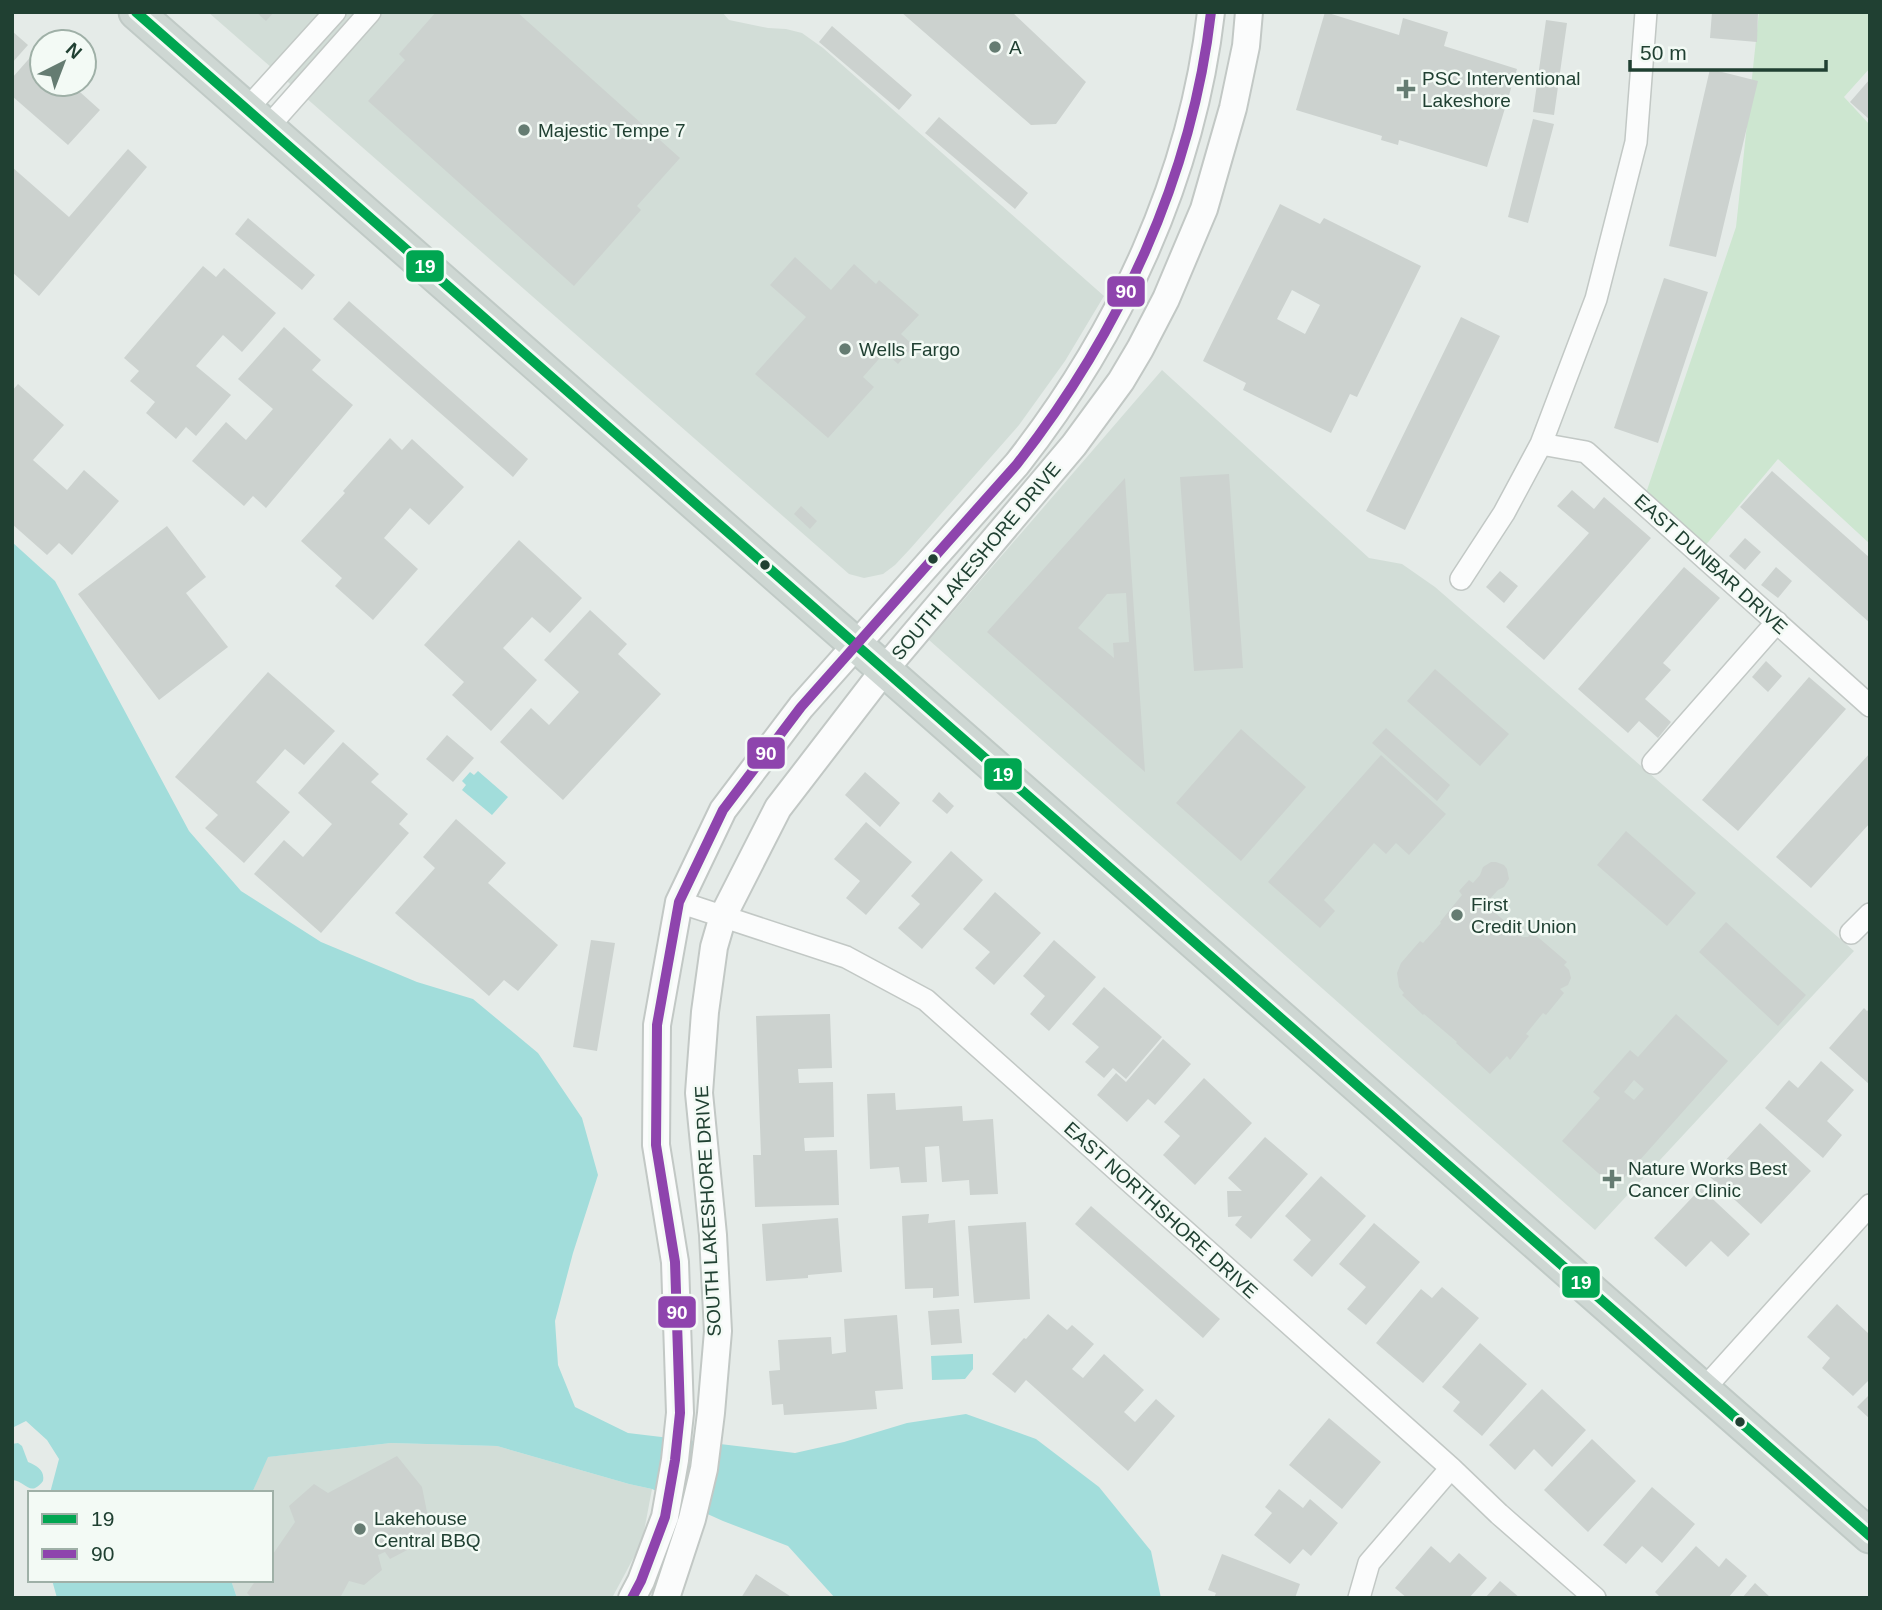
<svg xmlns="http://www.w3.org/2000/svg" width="1882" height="1610" font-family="Arial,sans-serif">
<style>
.built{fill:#d2ddd7}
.green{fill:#cde6d0}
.water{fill:#a2dddb}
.building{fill:#ccd2cf;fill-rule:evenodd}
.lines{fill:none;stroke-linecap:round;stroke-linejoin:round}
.minor-casing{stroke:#c2c8c5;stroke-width:24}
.tertiary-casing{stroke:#c2c8c5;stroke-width:30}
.primary-casing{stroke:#c0cac6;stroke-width:37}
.minor{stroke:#fbfcfc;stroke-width:21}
.tertiary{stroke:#fbfcfc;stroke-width:26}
.primary{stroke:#ced7d3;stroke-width:33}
.bus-1-casing{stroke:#f3faf5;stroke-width:16}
.bus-2-casing{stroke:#f3faf5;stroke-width:16}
.bus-1{stroke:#00a651;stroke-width:10}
.bus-2{stroke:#8e44ad;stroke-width:10}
.poi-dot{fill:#657c72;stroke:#f3faf5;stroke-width:2.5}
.bus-dot{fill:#204032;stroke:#f3faf5;stroke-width:2.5}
.labels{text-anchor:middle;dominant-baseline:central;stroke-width:5;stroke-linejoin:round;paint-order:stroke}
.poi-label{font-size:19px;fill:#204032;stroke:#f3faf5;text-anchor:start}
.street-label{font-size:19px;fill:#204032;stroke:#f3faf5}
.line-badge{stroke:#f3faf5;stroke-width:2.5}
.badge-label{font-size:19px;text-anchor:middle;font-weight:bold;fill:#fff}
</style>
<rect width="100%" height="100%" fill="#e5ebe8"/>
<path class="built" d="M208 12H722L729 20 768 28 786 29 802 33 823 48 1104 296 1065 361 1019 425 910 549 895 565 883 574 864 578 849 574Z
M1162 370 1369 558 1402 564 1435 587 1854 951 1595 1230 929 640Z
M391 1443 497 1446 629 1484 652 1489 642 1542 612 1598H237L231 1580H271V1493H252L267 1457Z"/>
<path class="green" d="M1759 12H1870V68L1844 97 1870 125V544L1778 459 1699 553 1643 502 1736 227Z"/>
<path class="water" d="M12 542 55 581 189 831 241 891 321 942 417 982 473 999 538 1053 582 1118 598 1175 573 1253 555 1321 558 1365 575 1407 628 1433 795 1453 844 1442 907 1423 966 1414 1036 1439 1099 1487 1151 1551 1161 1598H835L788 1546 723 1521 652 1489 629 1484 497 1446 391 1443 268 1457 252 1493H50L59 1459 47 1440 26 1421 12 1428Z
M478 771 508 797 492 815 462 790 466 785 462 781 470 772 474 775Z
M973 1354V1369L965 1379 932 1380 931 1356Z
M18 1443 22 1446 28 1462C37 1466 45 1470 43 1481 30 1498 26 1481 12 1480V1444Z
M52 1580H231L237 1598H57Z"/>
<path class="building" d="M256 12H274L266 21Z
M436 12H517L680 158 637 206 641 210 574 286 368 101 405 60 399 54Z
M901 12H1012L1086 82 1056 124 1031 125Z
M1325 12 1399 35 1403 18 1448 32 1444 46 1517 69 1487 167 1399 140 1398 145 1381 140 1382 136 1296 110Z
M1712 12H1758L1757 42 1710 38Z
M1546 20 1567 23 1554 115 1533 112Z
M832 26 912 95 899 110 819 42Z
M12 31 28 45 12 63Z
M35 52 42 58V84H71L100 110 68 145 12 96V78Z
M1710 69 1758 81 1716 257 1669 246Z
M1870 79V120L1850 102Z
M939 117 1028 193 1015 209 925 133Z
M1533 119 1554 124 1528 223 1508 217Z
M128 149 147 167 39 296 12 272V167L69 217Z
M1280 204 1320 224 1324 218 1421 266 1357 397 1350 394 1331 433 1243 390 1246 383 1203 361ZM1292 290 1320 305 1305 334 1277 319Z
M248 218 315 275 302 290 235 234Z
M795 257 831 290 854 264 876 284 879 280 919 315 901 334 914 346 898 364 885 352 863 377 874 387 828 438 755 374 806 317 770 285Z
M203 266 216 277 224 268 276 313 242 352 223 335 196 366 231 395 196 436 186 427 176 439 146 413 155 402 130 381 139 371 124 358Z
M1664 278 1708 292 1658 443 1614 428Z
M349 301 528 459 513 477 333 319Z
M1461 317 1500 336 1405 530 1366 511Z
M284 327 321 360 312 370 353 405 266 508 253 496 244 506 192 461 226 422 246 440 273 409 238 379Z
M18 384 64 425 33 460 67 490 84 470 119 501 72 555 59 543 47 555 12 524V391Z
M390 438 402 450 412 439 464 487 429 525 410 508 384 538 418 569 373 620 335 586 342 578 301 541 345 493 343 491Z
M1772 471 1870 558V623L1740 507Z
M1229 474 1243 668 1194 671 1180 477Z
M1125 478 1145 772 987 632ZM1126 593 1129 642 1113 643 1114 658 1078 628 1107 594Z
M1572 490 1594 509 1604 497 1651 538 1544 660 1506 627 1589 533 1557 506Z
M801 506 817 521 810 529 794 514Z
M167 526 206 577 186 593 228 647 159 700 78 594Z
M1745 538 1761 552 1745 570 1729 556Z
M519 540 582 598 550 633 532 617 503 648 537 680 491 731 452 695 464 682 424 645Z
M1684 567 1720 598 1663 663 1671 670 1645 699 1671 722 1658 738 1639 721 1628 733 1578 689Z
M1776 567 1792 581 1778 598 1761 585Z
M1500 571 1518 586 1504 603 1486 587Z
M590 610 627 644 618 654 661 694 563 800 500 742 531 708 549 725 579 692 544 660Z
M1766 661 1782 676 1768 692 1752 677Z
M1435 669 1509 734 1480 766 1407 701Z
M268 672 335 731 304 765 285 749 256 782 290 812 244 863 205 828 218 815 175 777Z
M1809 677 1846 709 1738 831 1702 800Z
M1386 728 1450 785 1437 801 1372 743Z
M1241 729 1306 787 1241 861 1176 803Z
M447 735 474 758 453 782 426 759Z
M343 742 379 774 371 782 408 814 399 824 409 833 321 933 254 874 284 840 303 857 332 824 298 793Z
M1870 753V823L1811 888 1776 857Z
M1381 755 1446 814 1409 855 1396 843 1386 854 1374 843 1324 900 1335 911 1320 928 1268 882Z
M865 772 900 803 880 827 845 795Z
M939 792 954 806 947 814 932 801Z
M456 819 506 863 488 883 558 945 518 991 504 980 489 996 395 913 435 868 423 857Z
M866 822 912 862 866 915 846 898 860 881 834 859Z
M1626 831 1696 893 1667 926 1597 865Z
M951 851 983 880 922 949 898 928 920 904 911 896Z
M1491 862H1496L1504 865 1507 869 1509 879 1504 887 1498 890 1486 903 1487 906 1507 923 1514 919 1519 921 1522 927 1519 933 1522 937H1528L1532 932 1567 962 1564 965 1569 970 1571 978 1568 985 1560 989 1564 993 1546 1015 1543 1013 1526 1034 1529 1036 1510 1060 1507 1056 1490 1074 1456 1043 1457 1042 1424 1014 1423 1015 1402 995 1404 993 1399 987 1397 973 1401 963 1420 941 1423 943 1441 923 1440 922 1462 895 1459 891 1469 880 1473 883 1480 875 1483 867Z
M995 892 1041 933 994 985 975 968 990 952 963 929Z
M1726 922 1806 995 1778 1026 1699 952Z
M591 940 615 943 597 1051 573 1047Z
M1054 940 1096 977 1049 1031 1030 1014 1045 996 1023 976Z
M1104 987 1162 1037 1126 1079 1113 1068 1104 1078 1085 1062 1099 1047 1072 1024Z
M1864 1008 1867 1011 1870 1008V1085L1829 1048Z
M830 1014 832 1068 798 1069 799 1083 833 1082 834 1137 804 1138 805 1151 837 1150 839 1205 755 1207 753 1155H761L756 1016Z
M1676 1014 1728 1061 1615 1188 1562 1141 1600 1098 1593 1092 1630 1050 1638 1057ZM1634 1080 1644 1089 1634 1100 1624 1092Z
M1163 1039 1191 1064 1155 1105 1148 1099 1127 1122 1097 1095 1116 1073 1126 1082Z
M1821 1061 1854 1090 1827 1121 1842 1135 1823 1158 1765 1108 1789 1080 1798 1088Z
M1204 1078 1252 1123 1195 1185 1163 1155 1180 1136 1164 1122Z
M895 1093 896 1110 962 1106 963 1121 993 1119 998 1194 970 1195 969 1180 942 1182 939 1146 925 1147 927 1182 901 1183 899 1167 870 1169 867 1094Z
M1760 1123 1811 1171 1761 1224 1710 1177Z
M1265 1137 1308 1174 1251 1239 1235 1225 1242 1216 1228 1217 1227 1191H1242L1228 1178Z
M1321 1176 1366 1216 1312 1277 1293 1260 1311 1240 1285 1216Z
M1701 1188 1750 1234 1728 1257 1711 1241 1686 1267 1654 1238Z
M1091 1206 1220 1319 1203 1338 1075 1224Z
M929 1214 928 1223 955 1220 959 1296 933 1298V1288L905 1289 902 1216Z
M838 1218 842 1272 808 1275V1278L766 1281 762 1224Z
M1026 1222 1030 1299 974 1303 968 1226Z
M1374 1223 1420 1262 1366 1325 1347 1309 1366 1287 1339 1264Z
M1442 1287 1479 1318 1423 1383 1376 1343 1421 1289 1432 1298Z
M1837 1304 1868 1333 1870 1331V1379L1853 1396 1822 1368 1830 1358 1807 1337Z
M959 1309 962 1343 931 1345 928 1311Z
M1048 1314 1067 1330 1072 1325 1094 1344 1072 1369 1083 1378 1104 1354 1144 1390 1124 1412 1135 1422 1156 1399 1175 1416 1128 1471 1026 1380 1015 1393 992 1374 1024 1338 1026 1339Z
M897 1315 903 1389 875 1391 877 1409 784 1415 783 1404 772 1405 769 1371 780 1370 778 1340 831 1337 832 1354 846 1352 844 1319Z
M1480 1343 1527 1384 1482 1436 1453 1411 1460 1402 1442 1387Z
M1542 1389 1586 1430 1552 1467 1534 1449 1515 1470 1489 1445Z
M1870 1394V1419L1857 1407Z
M1329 1418 1381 1462 1342 1509 1289 1465Z
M1592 1439 1636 1481 1588 1532 1544 1490Z
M397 1456 422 1487 432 1537 390 1559 385 1552 378 1555 382 1570 364 1585 349 1581 340 1598H252L247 1593 256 1580H271V1557L295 1522 289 1506 314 1484 328 1493Z
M1652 1487 1695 1524 1662 1563 1642 1546 1626 1564 1603 1545Z
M1279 1489 1303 1508 1310 1499 1338 1523 1311 1556 1303 1549 1290 1564 1254 1535 1272 1513 1265 1507Z
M1431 1546 1450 1563 1459 1553 1487 1578 1469 1598H1407L1395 1588Z
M1696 1546 1719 1567 1726 1558 1747 1576 1728 1598H1661L1655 1592Z
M1222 1554 1300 1584 1295 1598H1214L1216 1593 1208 1590Z
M756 1574 793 1598H741Z
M1500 1581 1520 1598H1485Z
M1755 1583 1771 1598H1742Z"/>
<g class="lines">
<g class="minor-casing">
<path id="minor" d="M247 109 335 12
M268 127 370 12
M1541 444 1586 452 1870 706
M1461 579 1504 513 1541 444 1596 299 1636 142 1646 12
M1653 763 1777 622
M679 902 846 957 926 1000 1451 1468 1499 1514 1595 1598
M1851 933 1870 914
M1703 1390 1870 1205
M1359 1598 1369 1563 1451 1468"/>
</g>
<g class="tertiary-casing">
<path id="tertiary" d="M632 1598 641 1581 665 1517 675 1460 680 1413 675 1262 656 1145 657 1025 679 902 723 810 801 707 1017 464C1119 334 1192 178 1211 12
M666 1598 692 1519 704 1469 711 1413 718 1331 713 1235 699 1093 705 1012 714 947 723 916 778 808 885 669 1074 445 1121 381 1140 349 1166 299 1204 209 1233 108 1246 46 1249 12"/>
</g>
<g class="primary-casing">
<path id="primary" d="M136 12 1870 1536"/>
</g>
<use href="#minor" class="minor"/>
<use href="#tertiary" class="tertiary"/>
<use href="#primary" class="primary"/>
<g class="bus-1-casing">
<path id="bus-1" d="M136 12 1870 1536"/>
</g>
<g class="bus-2-casing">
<path id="bus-2" d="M632 1598 641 1581 665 1517 675 1460 680 1413 675 1262 656 1145 657 1025 679 902 723 810 801 707 1017 464C1119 334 1192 178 1211 12"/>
</g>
<use href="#bus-1" class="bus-1"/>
<use href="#bus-2" class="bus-2"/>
</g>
<g class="poi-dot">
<circle cx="995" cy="47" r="7"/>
<path d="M1402.5 78.5h7v7h7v7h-7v7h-7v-7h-7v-7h7z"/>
<circle cx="524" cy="130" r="7"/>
<circle cx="845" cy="349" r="7"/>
<circle cx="1457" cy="915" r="7"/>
<path d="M1608.5 1168.5h7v7h7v7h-7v7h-7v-7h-7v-7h7z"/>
<circle cx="360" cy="1529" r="7"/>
</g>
<g class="bus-dot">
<circle cx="933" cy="559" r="6"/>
<circle cx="765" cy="565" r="6"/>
<circle cx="1740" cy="1422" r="6"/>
</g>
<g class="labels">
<g class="poi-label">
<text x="1009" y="47">A</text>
<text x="1422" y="78">PSC Interventional<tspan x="1422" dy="22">Lakeshore</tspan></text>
<text x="538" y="130">Majestic Tempe 7</text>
<text x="859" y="349">Wells Fargo</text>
<text x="1471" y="904">First<tspan x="1471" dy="22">Credit Union</tspan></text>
<text x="1628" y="1168">Nature Works Best<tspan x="1628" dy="22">Cancer Clinic</tspan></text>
<text x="374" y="1518">Lakehouse<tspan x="374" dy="22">Central BBQ</tspan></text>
</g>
<g class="street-label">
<text transform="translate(976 561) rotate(-50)">SOUTH LAKESHORE DRIVE</text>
<text transform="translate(1711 564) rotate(42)">EAST DUNBAR DRIVE</text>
<text transform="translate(1161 1210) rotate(42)">EAST NORTHSHORE DRIVE</text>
<text transform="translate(708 1211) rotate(-93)">SOUTH LAKESHORE DRIVE</text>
</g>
</g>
<g class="line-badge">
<rect x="405" y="249" width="40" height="34" rx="7" fill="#00a651"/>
<rect x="1106" y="275" width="40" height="33" rx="7" fill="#8e44ad"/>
<rect x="746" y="736" width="40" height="34" rx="7" fill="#8e44ad"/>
<rect x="983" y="757" width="40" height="34" rx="7" fill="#00a651"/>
<rect x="1561" y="1265" width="40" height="34" rx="7" fill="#00a651"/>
<rect x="657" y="1295" width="40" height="34" rx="7" fill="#8e44ad"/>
</g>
<g class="badge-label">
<text x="425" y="273">19</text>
<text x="1126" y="298">90</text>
<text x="766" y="760">90</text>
<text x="1003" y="781">19</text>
<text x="1581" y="1289">19</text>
<text x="677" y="1319">90</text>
</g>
<rect width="1882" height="1610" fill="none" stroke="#204032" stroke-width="28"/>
<rect x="28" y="1491" width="245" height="91" fill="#f3faf5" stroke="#9fb0a7" stroke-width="2"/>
<rect x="42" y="1514" width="35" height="10" fill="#00a651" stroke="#9fb0a7" stroke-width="2"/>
<text x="91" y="1526" font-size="21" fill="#204032">19</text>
<rect x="42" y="1549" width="35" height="10" fill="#8e44ad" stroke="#9fb0a7" stroke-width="2"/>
<text x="91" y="1561" font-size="21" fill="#204032">90</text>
<g transform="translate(63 63) rotate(42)"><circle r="33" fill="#f3faf5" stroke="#9fb0a7" stroke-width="2"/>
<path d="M0-5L12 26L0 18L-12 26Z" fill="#657c72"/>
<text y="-10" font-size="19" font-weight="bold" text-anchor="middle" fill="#204032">N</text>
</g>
<path d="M1630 60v10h196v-10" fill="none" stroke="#204032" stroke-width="3.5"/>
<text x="1640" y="60" font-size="21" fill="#204032" stroke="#f3faf5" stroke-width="5" paint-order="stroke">50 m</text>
</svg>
